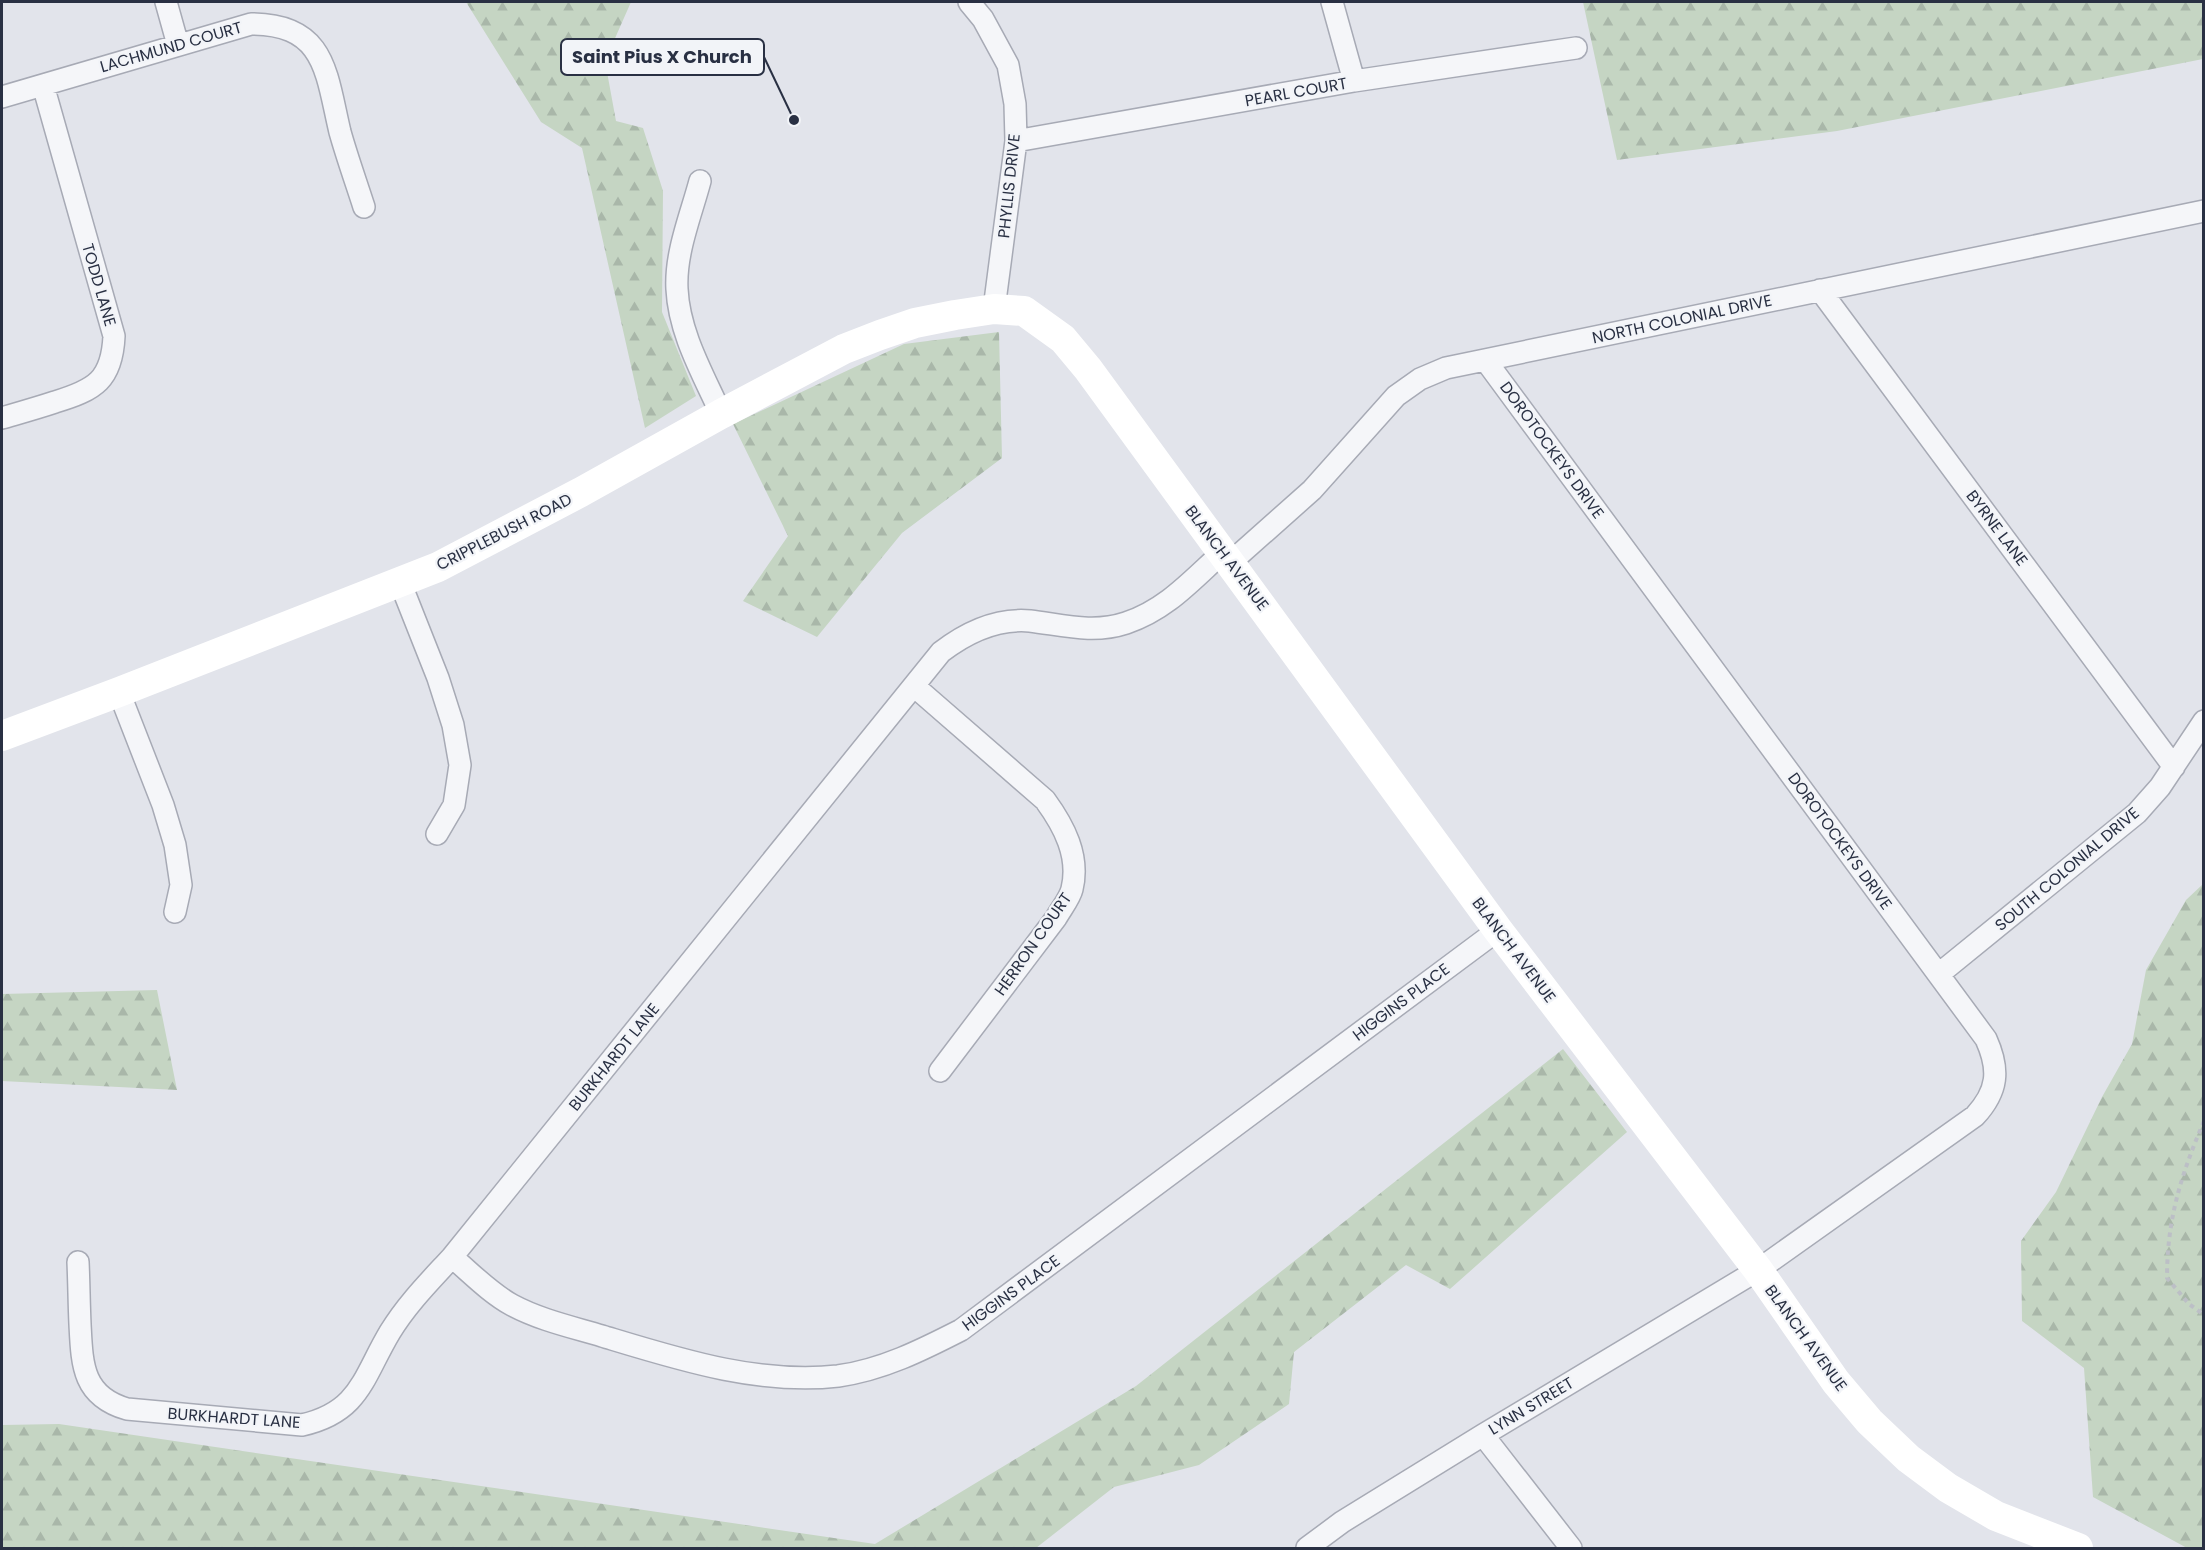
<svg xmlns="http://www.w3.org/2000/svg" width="2205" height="1550" font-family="Poppins,sans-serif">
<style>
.forest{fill:url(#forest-firs)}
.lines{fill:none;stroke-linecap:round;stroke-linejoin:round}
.street-casing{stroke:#a7aab5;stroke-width:24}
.path{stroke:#bcbfc6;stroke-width:4;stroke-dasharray:4.5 4.5;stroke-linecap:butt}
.street{stroke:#f5f6f9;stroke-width:21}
.secondary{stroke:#fff;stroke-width:30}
.labels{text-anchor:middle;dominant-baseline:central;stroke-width:4.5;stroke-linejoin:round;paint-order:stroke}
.street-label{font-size:16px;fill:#293043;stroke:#f2f4f8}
.leader{fill:none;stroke:#293043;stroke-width:2}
.callout-dot{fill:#293043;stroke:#f2f4f8;stroke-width:2}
.callout{fill:#f2f4f8;stroke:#293043;stroke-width:2}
.callout-label{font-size:18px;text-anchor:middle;font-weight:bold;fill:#293043}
</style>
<defs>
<pattern id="forest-firs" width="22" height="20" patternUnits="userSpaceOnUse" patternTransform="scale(1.5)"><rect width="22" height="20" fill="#c5d5c3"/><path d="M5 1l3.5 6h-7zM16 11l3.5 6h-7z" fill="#a9b7a9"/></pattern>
</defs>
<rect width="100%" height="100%" fill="#e2e4eb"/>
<path class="forest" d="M466 2H631L605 61 616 121 643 128 663 191 662 312 696 396 645 428 582 148 541 122Z
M1583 2H2203V59L1837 131 1617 160Z
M999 332 1002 458 902 533 817 637 743 601 788 536 733 424 904 344Z
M2203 884 2204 1548H2187L2093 1497 2084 1368 2022 1321 2021 1241 2056 1192 2102 1097 2132 1044 2146 970 2186 900Z
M157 990 177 1090 2 1081V994Z
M1563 1049 1627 1132 1450 1289 1406 1265 1294 1352 1289 1404 1199 1465 1114 1487 1036 1548H2V1425L59 1424 875 1544 1136 1386Z"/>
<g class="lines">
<g class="street-casing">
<path id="street" d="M166 2 178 45
M969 2 983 19 1008 65 1015 104 1016 141 994 309
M1332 2 1354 81
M2 97 251 24C326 24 326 73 340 132 347 157 356 182 364 207
M1016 141 1354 81 1576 48
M700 181C691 215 675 253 677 289 679 333 703 374 721 414
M1820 290 2174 767
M2 418C19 413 37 408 55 402 95 390 112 380 114 336L43 85
M1231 562 1312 490 1396 396 1420 379 1446 368 2204 211
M400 582 438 678 453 725 460 765 454 805 437 834
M914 686 1045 800C1064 826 1080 856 1072 889 1070 898 1061 909 1056 918L940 1071
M119 692 163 805 175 845 181 885 175 912
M1939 974 2137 813 2160 787 2204 721
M452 1257C471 1273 490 1293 512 1305 540 1320 572 1327 602 1336 678 1359 758 1385 838 1376 882 1370 922 1350 961 1330L1498 930
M78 1262C79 1283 79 1303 80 1324 82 1364 82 1396 127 1409L302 1425C360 1412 363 1377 390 1332 407 1304 430 1281 452 1257L941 652C967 632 996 618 1030 621 1063 625 1093 634 1126 623 1166 610 1192 580 1222 553
M1483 1435 1571 1548
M1307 1548 1342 1522 1483 1435 1758 1270 1975 1116C1998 1091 2000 1070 1986 1039L1486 361"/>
</g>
<path class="path" d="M2204 1121C2181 1175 2167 1219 2167 1278L2189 1304 2204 1315"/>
<use href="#street" class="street"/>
<path class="secondary" d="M2 736 119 692 438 567 581 492 721 414 844 349 880 335 915 323 955 315 994 309 1024 311 1063 339 1088 369 1498 930 1758 1270 1836 1382 1869 1421 1909 1459 1948 1488 1996 1516 2078 1548"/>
</g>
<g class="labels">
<g class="street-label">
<text transform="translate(171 47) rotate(-16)">LACHMUND COURT</text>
<text transform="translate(1296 92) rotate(-10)">PEARL COURT</text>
<text transform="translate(1009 186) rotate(-84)">PHYLLIS DRIVE</text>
<text transform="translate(99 285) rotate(74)">TODD LANE</text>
<text transform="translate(1682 319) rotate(-12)">NORTH COLONIAL DRIVE</text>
<text transform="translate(1552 450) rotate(54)">DOROTOCKEYS DRIVE</text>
<text transform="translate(1997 528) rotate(53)">BYRNE LANE</text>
<text transform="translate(504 532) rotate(-27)">CRIPPLEBUSH ROAD</text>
<text transform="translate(1227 558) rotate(53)">BLANCH AVENUE</text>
<text transform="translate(1840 841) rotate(54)">DOROTOCKEYS DRIVE</text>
<text transform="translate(2067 869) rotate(-40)">SOUTH COLONIAL DRIVE</text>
<text transform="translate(1033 944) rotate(-55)">HERRON COURT</text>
<text transform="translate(1514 950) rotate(53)">BLANCH AVENUE</text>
<text transform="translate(1401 1002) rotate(-37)">HIGGINS PLACE</text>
<text transform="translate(614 1057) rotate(-51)">BURKHARDT LANE</text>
<text transform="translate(1011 1293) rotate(-36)">HIGGINS PLACE</text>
<text transform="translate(1806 1338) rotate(54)">BLANCH AVENUE</text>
<text transform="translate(1531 1406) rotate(-31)">LYNN STREET</text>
<text transform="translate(234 1418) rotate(4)">BURKHARDT LANE</text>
</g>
</g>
<path class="leader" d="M794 120L764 57"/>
<circle class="callout-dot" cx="794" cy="120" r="6"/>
<rect class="callout" x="561" y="39" width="203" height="36" rx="6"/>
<g class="callout-label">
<text x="662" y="63">Saint Pius X Church</text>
</g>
<rect width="2205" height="1550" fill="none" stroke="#293043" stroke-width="6"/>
</svg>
